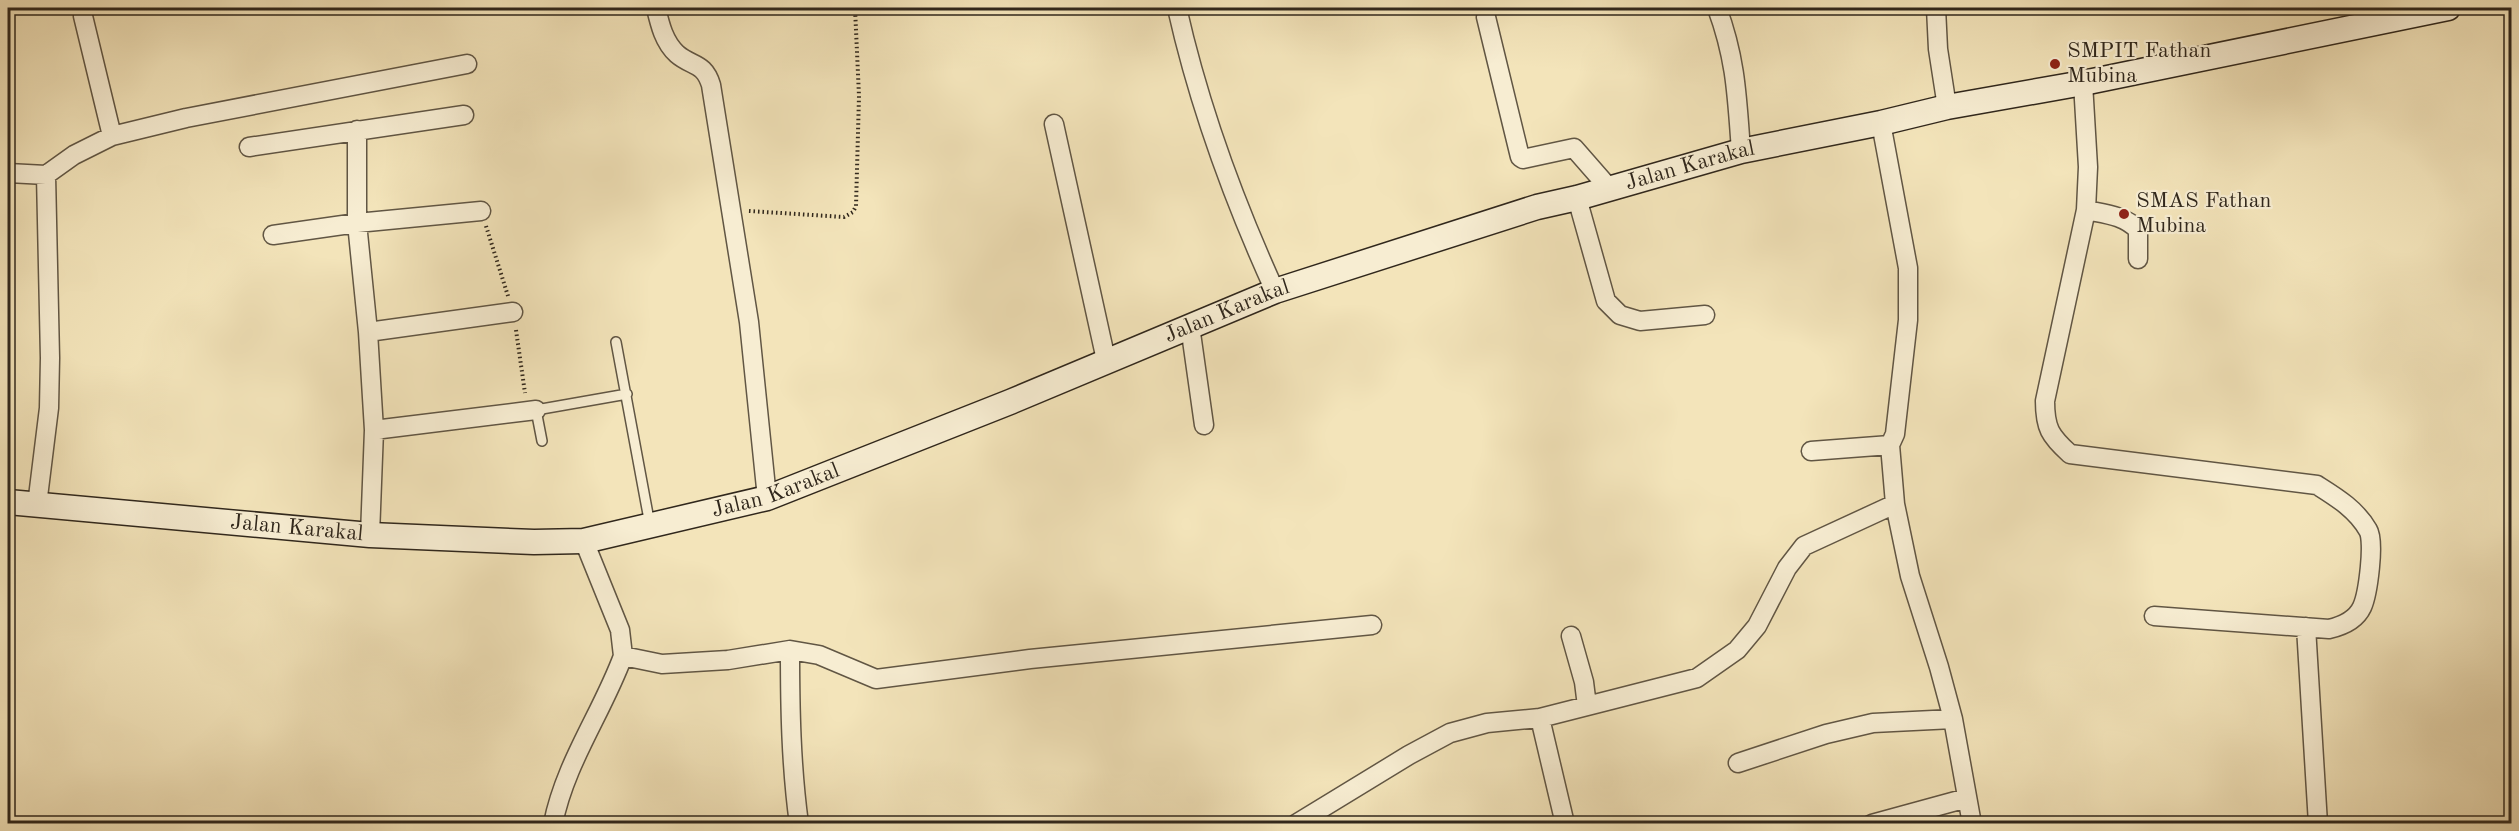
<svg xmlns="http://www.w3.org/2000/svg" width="2519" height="831" font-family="'Old Standard TT',serif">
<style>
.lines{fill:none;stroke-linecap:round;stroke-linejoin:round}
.lane-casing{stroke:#615644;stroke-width:12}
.street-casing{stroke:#615644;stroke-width:21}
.secondary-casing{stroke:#30271c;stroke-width:27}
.path{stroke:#30271c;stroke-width:4;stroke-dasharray:1.5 3;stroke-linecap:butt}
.lane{stroke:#f7edd2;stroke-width:9}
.street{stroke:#f7edd2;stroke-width:18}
.secondary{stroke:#f7edd2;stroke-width:24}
.poi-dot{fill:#8f2418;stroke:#f7edd2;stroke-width:2}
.labels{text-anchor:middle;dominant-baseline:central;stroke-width:4.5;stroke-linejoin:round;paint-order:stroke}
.poi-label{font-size:22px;fill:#30271c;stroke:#f7edd2;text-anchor:start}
.street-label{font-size:22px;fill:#30271c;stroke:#f7edd2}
</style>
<rect width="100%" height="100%" fill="#f3e4ba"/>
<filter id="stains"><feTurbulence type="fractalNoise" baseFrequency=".00333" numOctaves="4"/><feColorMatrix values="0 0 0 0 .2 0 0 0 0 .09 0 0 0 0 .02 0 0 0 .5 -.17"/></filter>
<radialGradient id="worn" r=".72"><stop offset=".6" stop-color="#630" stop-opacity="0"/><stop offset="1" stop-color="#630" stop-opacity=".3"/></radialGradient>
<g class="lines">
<g class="lane-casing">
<path id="lane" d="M616 342 650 525
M542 441 536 410 627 394"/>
</g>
<g class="street-casing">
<path id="street" d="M84 8 83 16 112 136
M656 8C660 25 664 42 677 54 692 67 704 62 711 85L749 322 767 498
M1177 8C1199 106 1233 199 1275 291
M1717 8C1736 59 1737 97 1741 151
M1936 8 1938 49 1947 107
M1486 17 1520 157 1523 159 1574 148 1609 188
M2083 83 2088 167 2086 210 2045 401C2045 428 2050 436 2070 454L2317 485C2336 497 2356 509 2368 530 2375 541 2368 594 2362 607 2356 620 2342 626 2329 629L2154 616
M1881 123 1908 268V320L1895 434 1890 445 1895 504 1910 576 1939 667 1953 719 1972 824
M1054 124 1106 360
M357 130V223L368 332 374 430 370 535
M249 147 464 115
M8 173 46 175 74 155 112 136 186 118 467 64
M1577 198 1606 301 1620 315 1640 321 1705 315
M2086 210C2105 214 2124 215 2138 230V259
M273 235 357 223 481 211
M1190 326 1204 425
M368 332 513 312
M374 430 536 410
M1811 451 1890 445
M37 505 49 408 50 358 46 175
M584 541 620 630 623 656 662 664 728 660 790 650 819 655 876 679 1030 659 1372 625
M2306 627 2318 824
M1571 636 1584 682 1587 706
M790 650C790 708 791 765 799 824
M1540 718 1565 824
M1738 763 1826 734 1873 723 1953 719
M553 824C565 763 602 713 623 656
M1296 824 1409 755 1450 733 1487 723 1540 718 1697 678 1737 650 1757 626 1787 568 1804 546 1895 504
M1872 824 1967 798"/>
</g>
<g class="secondary-casing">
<g id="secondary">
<path id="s1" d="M8 502 370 535 534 542 584 541 767 498 1010 402 1275 291 1537 207 1577 198 1741 151 1881 123 1947 107 2083 83 2448 8"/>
</g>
</g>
<path class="path" d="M749 211 844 217 853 212 856 206 859 96 855 8
M486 226 508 296
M516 330 525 393"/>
<use href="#lane" class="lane"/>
<use href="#street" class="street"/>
<use href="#secondary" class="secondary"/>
</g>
<g class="poi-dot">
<circle cx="2055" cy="64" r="6"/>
<circle cx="2124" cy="214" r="6"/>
</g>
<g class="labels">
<g class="poi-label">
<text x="2067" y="51">SMPIT Fathan<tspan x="2067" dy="25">Mubina</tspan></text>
<text x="2136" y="201">SMAS Fathan<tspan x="2136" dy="25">Mubina</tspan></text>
</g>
<g class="street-label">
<text stroke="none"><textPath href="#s1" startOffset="1748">Jalan Karakal</textPath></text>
<text stroke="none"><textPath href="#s1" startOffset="1262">Jalan Karakal</textPath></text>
<text stroke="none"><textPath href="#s1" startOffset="776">Jalan Karakal</textPath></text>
<text stroke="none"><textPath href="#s1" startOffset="290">Jalan Karakal</textPath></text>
</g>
</g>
<rect width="2519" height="831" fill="none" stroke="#f3e4ba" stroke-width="30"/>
<rect x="9" y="9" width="2501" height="813" fill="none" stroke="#30271c" stroke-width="3"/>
<rect x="15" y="15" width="2489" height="801" fill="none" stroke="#30271c" stroke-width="1.5"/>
<rect width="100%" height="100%" filter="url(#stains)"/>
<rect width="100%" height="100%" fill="url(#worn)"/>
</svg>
